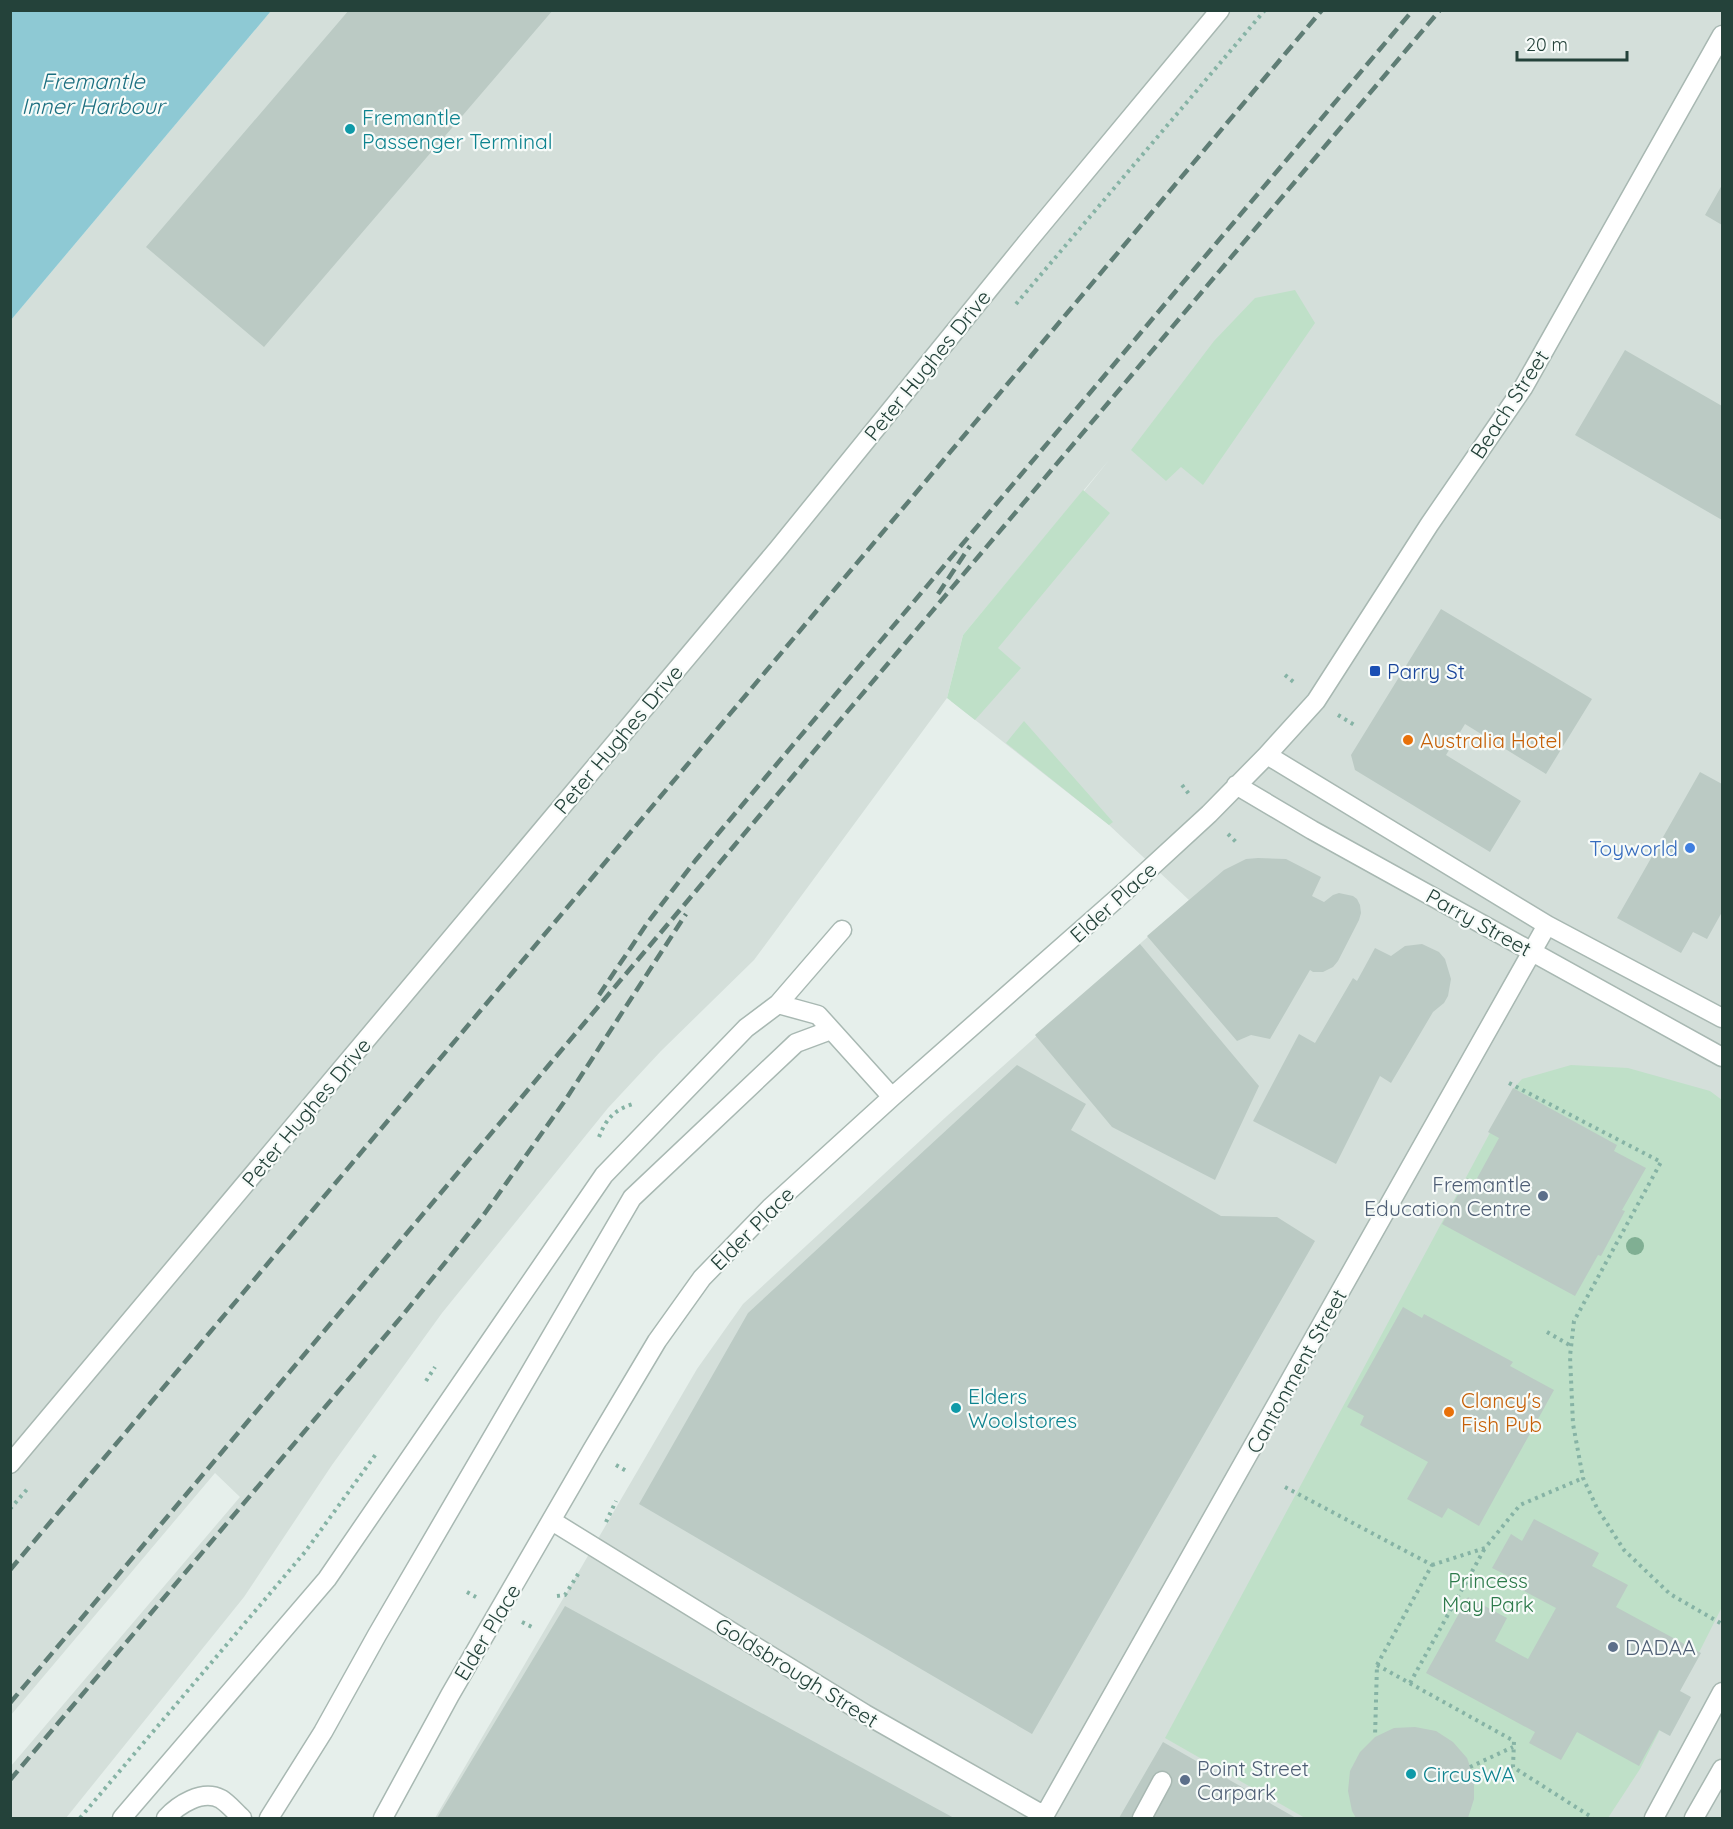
<svg xmlns="http://www.w3.org/2000/svg" width="1733" height="1829" font-family="Quicksand,sans-serif">
<style>
.built{fill:#d4dfda}
.green{fill:#bfe0c8}
.water{fill:#8ec9d4}
.building{fill:#bbcac4}
.lines{fill:none;stroke-linecap:round;stroke-linejoin:round}
.minor-casing{stroke:#a8b8b2;stroke-width:21}
.path{stroke:#86b3a5;stroke-width:4;stroke-dasharray:3 4.5;stroke-linecap:butt}
.minor{stroke:#fff;stroke-width:18}
.rail{stroke:#5f7d75;stroke-width:4.5;stroke-dasharray:12 6;stroke-linecap:butt}
.tree{fill:#80af93}
.culture-dot{fill:#0f9aa8;stroke:#f7fbf9;stroke-width:2}
.transit-dot{fill:#1a4fb4;stroke:#f7fbf9;stroke-width:2}
.food-dot{fill:#e8710a;stroke:#f7fbf9;stroke-width:2}
.shop-dot{fill:#3f7fe0;stroke:#f7fbf9;stroke-width:2}
.service-dot{fill:#5c6f8a;stroke:#f7fbf9;stroke-width:2}
.labels{text-anchor:middle;dominant-baseline:central;stroke-width:4.5;stroke-linejoin:round;paint-order:stroke}
.culture-label{font-size:21px;fill:#0d838f;stroke:#f7fbf9;text-anchor:start}
.street-label{font-size:21px;fill:#24423a;stroke:#f7fbf9}
.transit-label{font-size:21px;fill:#164399;stroke:#f7fbf9;text-anchor:start}
.food-label{font-size:21px;fill:#c56008;stroke:#f7fbf9;text-anchor:start}
.shop-label{font-size:21px;fill:#366cbe;stroke:#f7fbf9;text-anchor:end}
.service-label{font-size:21px;fill:#4e5e75;stroke:#f7fbf9;text-anchor:start}
.park-label{font-size:21px;fill:#2d7a4b;stroke:#f7fbf9}
.water-label{font-size:22px;font-style:italic;fill:#1c6f80;stroke:#f7fbf9}
</style>
<rect width="100%" height="100%" fill="#e6efeb"/>
<path class="built" d="M271 11H1722V1818H435L697 1369 743 1304 947 1116 1189 900 1109 825 951 701 967 638 1109 460 963 635 947 698 754 960 661 1051 608 1108 442 1313 332 1465 244 1597 66 1818H11V1766L240 1497 215 1473 11 1715V320Z"/>
<path class="green" d="M1295 290 1315 323 1203 485 1181 467 1166 481 1131 450 1214 341 1255 298Z
M1083 490 1110 513 998 648 1021 668 975 720 947 698 963 635Z
M1024 721 1113 822 1109 825 1006 743Z
M1571 1065 1628 1068 1710 1091 1722 1100V1607L1640 1769 1608 1818H1305L1165 1738 1514 1088 1522 1079Z"/>
<path class="water" d="M11 10 271 11 11 320 10 11Z"/>
<path class="building" d="M349 10H553L264 347 146 247Z
M1722 185V225L1705 215Z
M1625 350 1722 406V520L1575 435Z
M1441 609 1592 699 1546 774 1465 724 1446 755 1521 801 1490 852 1355 770 1351 755Z
M1700 772 1722 784V912L1707 939 1693 932 1681 953 1617 918Z
M1258 858 1286 859 1321 877 1312 896 1324 902 1333 895 1339 893 1353 896 1357 899 1360 905 1361 913 1359 920 1338 961 1333 967 1323 972H1313L1310 970 1270 1039 1251 1035 1237 1041 1147 936 1224 870 1246 859Z
M1140 944 1259 1086 1215 1180 1112 1127 1035 1035Z
M1422 944 1439 952 1445 959 1451 979 1448 996 1444 1003 1433 1012 1391 1083 1380 1076 1336 1164 1253 1121 1299 1034 1315 1043 1353 978 1357 981 1375 948 1391 956 1405 946Z
M1017 1065 1086 1104 1071 1130 1221 1216 1277 1217 1315 1241 1032 1734 639 1504 748 1313Z
M1513 1088 1617 1145 1614 1151 1646 1168 1622 1210 1625 1211 1601 1256 1598 1255 1575 1296 1442 1224 1467 1178 1475 1182 1499 1138 1488 1132Z
M1403 1307 1422 1318 1424 1314 1513 1362 1510 1366 1554 1390 1479 1526 1448 1508 1442 1518 1407 1499 1428 1462 1360 1425 1364 1416 1347 1407Z
M1534 1519 1599 1553 1592 1566 1628 1585 1616 1607 1701 1653 1680 1691 1691 1697 1670 1736 1659 1730 1639 1766 1577 1732 1561 1760 1529 1743 1535 1732 1426 1673 1468 1597 1507 1618 1495 1641 1528 1659 1556 1608 1505 1581 1508 1576 1492 1568 1511 1534 1522 1541Z
M565 1606 954 1818H437Z
M1415 1727 1436 1731 1453 1742 1467 1758 1474 1777V1799L1468 1818H1356L1352 1811 1348 1791 1350 1771 1360 1752 1375 1737 1394 1728Z
M1163 1742 1296 1818H1119Z"/>
<g class="lines">
<g class="minor-casing">
<path id="minor" d="M1267 755 1547 925 1722 1018
M1236 785 1312 830 1722 1057
M778 1004 842 930
M10 1464 778 549 1028 241 1220 10
M552 1521 865 1714 1045 1816
M122 1818 327 1579 604 1175 746 1028 778 1004 818 1015 892 1097
M166 1818C178 1805 202 1789 221 1799 229 1804 236 1813 242 1818
M269 1818 323 1732 377 1635 632 1198 796 1043 831 1030
M383 1818 450 1695 592 1450 657 1341 702 1278 770 1208 892 1097 1122 894 1209 814 1267 755 1316 701 1429 525 1523 388 1722 35
M1043 1818 1547 925
M1142 1818 1162 1781
M1654 1818 1722 1692
M1694 1818 1722 1769"/>
</g>
<path class="path" d="M1016 304 1265 10
M1285 675 1296 684
M1338 715 1356 726
M1182 785 1189 794
M1228 834 1236 842
M1509 1083 1661 1162 1574 1321 1570 1356 1573 1424 1583 1478 1597 1508 1624 1550 1670 1594 1722 1624
M599 1137C606 1119 614 1110 633 1104
M1547 1332 1571 1346
M426 1381 435 1367
M616 1465 628 1472
M1285 1487 1432 1565 1377 1665 1375 1737
M10 1509 29 1487
M606 1522 616 1501
M1432 1565 1485 1548 1520 1505 1583 1478
M467 1592 476 1597
M557 1596 565 1595 580 1571
M522 1622 532 1627
M1377 1665 1514 1741 1513 1767 1593 1818
M1410 1683 1485 1548
M1470 1767 1513 1747
M80 1818 305 1552 376 1454"/>
<use href="#minor" class="minor"/>
<path class="rail" d="M938 594 970 546
M599 995 648 922 695 861 1413 10
M10 1570 1322 10
M10 1703 1440 10
M10 1780 402 1316 485 1213 564 1102 686 914"/>
</g>
<circle class="tree" cx="1635" cy="1246" r="9"/>
<g class="culture-dot">
<circle cx="350" cy="129" r="6"/>
<circle cx="956" cy="1408" r="6"/>
<circle cx="1411" cy="1774" r="6"/>
</g>
<rect class="transit-dot" x="1369" y="665" width="12" height="12" rx="3"/>
<g class="food-dot">
<circle cx="1408" cy="740" r="6"/>
<circle cx="1449" cy="1412" r="6"/>
</g>
<circle class="shop-dot" cx="1690" cy="848" r="6"/>
<g class="service-dot">
<circle cx="1543" cy="1196" r="6"/>
<circle cx="1613" cy="1647" r="6"/>
<circle cx="1185" cy="1780" r="6"/>
</g>
<g class="labels">
<g class="culture-label">
<text x="362" y="117">Fremantle<tspan x="362" dy="24">Passenger Terminal</tspan></text>
<text x="968" y="1396">Elders<tspan x="968" dy="24">Woolstores</tspan></text>
<text x="1423" y="1774">CircusWA</text>
</g>
<g class="street-label">
<text transform="translate(927 365) rotate(-51)">Peter Hughes Drive</text>
<text transform="translate(1509 404) rotate(-57)">Beach Street</text>
<text transform="translate(618 739) rotate(-50)">Peter Hughes Drive</text>
<text transform="translate(1113 902) rotate(-42)">Elder Place</text>
<text transform="translate(1479 922) rotate(29)">Parry Street</text>
<text transform="translate(306 1112) rotate(-50)">Peter Hughes Drive</text>
<text transform="translate(752 1228) rotate(-45)">Elder Place</text>
<text transform="translate(1296 1371) rotate(-61)">Cantonment Street</text>
<text transform="translate(487 1632) rotate(-59)">Elder Place</text>
<text transform="translate(797 1672) rotate(32)">Goldsbrough Street</text>
</g>
<g class="transit-label">
<text x="1387" y="671">Parry St</text>
</g>
<g class="food-label">
<text x="1420" y="740">Australia Hotel</text>
<text x="1461" y="1400">Clancy's<tspan x="1461" dy="24">Fish Pub</tspan></text>
</g>
<g class="shop-label">
<text x="1678" y="848">Toyworld</text>
</g>
<g class="service-label">
<text x="1531" y="1184" text-anchor="end">Fremantle<tspan x="1531" dy="24">Education Centre</tspan></text>
<text x="1625" y="1647">DADAA</text>
<text x="1197" y="1768">Point Street<tspan x="1197" dy="24">Carpark</tspan></text>
</g>
<g class="park-label">
<text x="1488" y="1580">Princess<tspan x="1488" dy="24">May Park</tspan></text>
</g>
<g class="water-label">
<text x="93" y="81">Fremantle<tspan x="93" dy="25">Inner Harbour</tspan></text>
</g>
</g>
<rect width="1733" height="1829" fill="none" stroke="#24423a" stroke-width="24"/>
<path d="M1517 51v9h110v-9" fill="none" stroke="#24423a" stroke-width="3"/>
<text x="1526" y="51" font-size="18" fill="#24423a" stroke="#f7fbf9" stroke-width="4.5" paint-order="stroke">20 m</text>
</svg>
